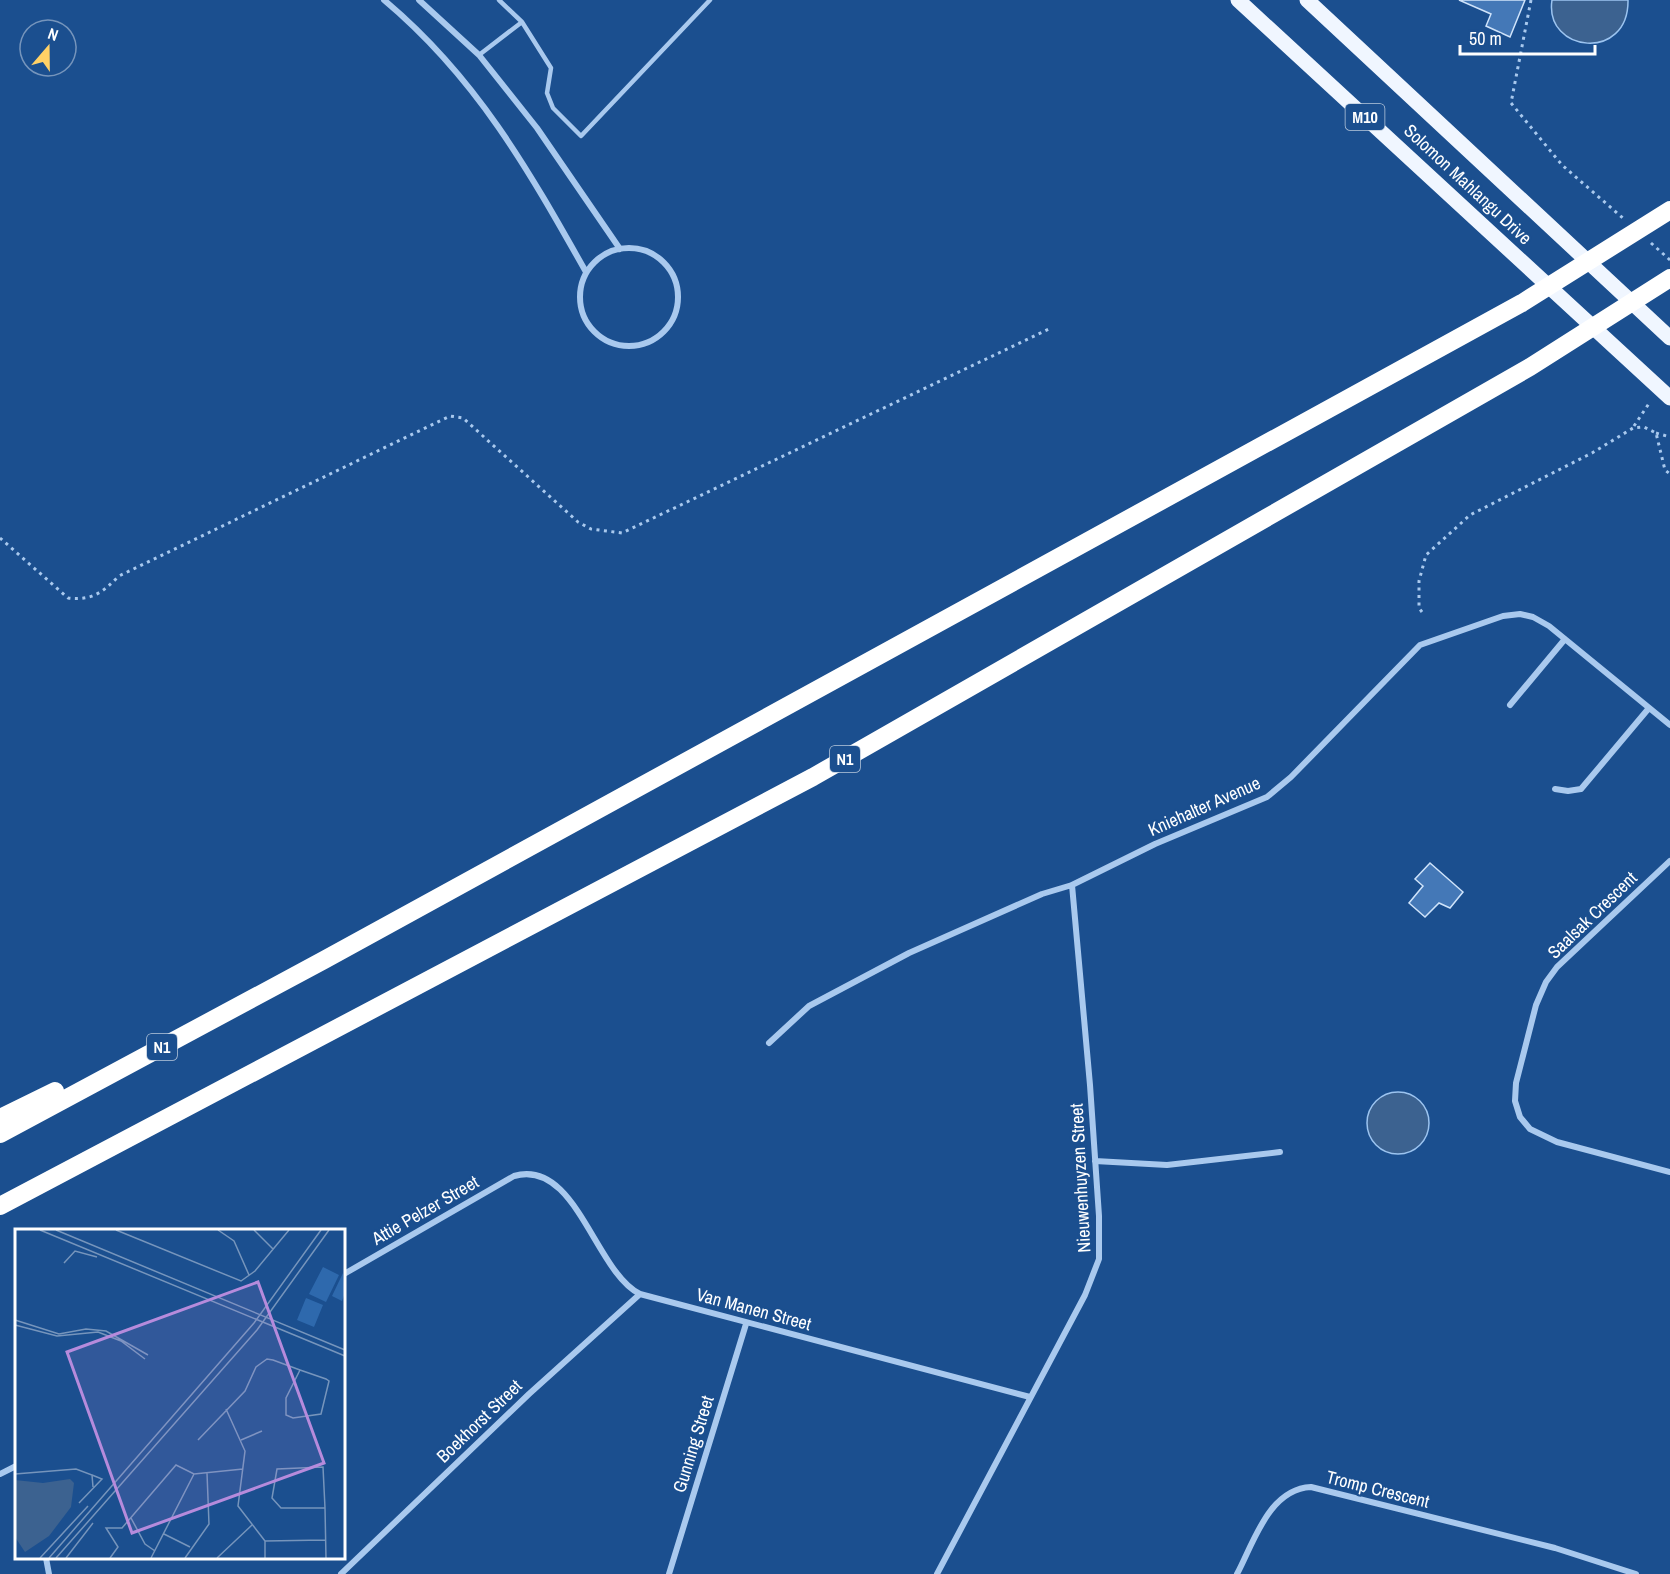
<svg xmlns="http://www.w3.org/2000/svg" width="1670" height="1574" font-family="'Archivo Narrow',sans-serif">
<style>
.water{fill:#3c6290;stroke:#9cc4f0;stroke-width:1.5}
.building{fill:#4478b7;stroke:#cfe3fa;stroke-width:1.5}
.lines{fill:none;stroke-linecap:round;stroke-linejoin:round}
.path{stroke:#a9c9ee;stroke-width:3;stroke-dasharray:3 4.5;stroke-linecap:butt}
.lane{stroke:#a9c9ee;stroke-width:4.5}
.street{stroke:#a9c9ee;stroke-width:6}
.primary{stroke:#f0f6ff;stroke-width:15}
.highway{stroke:#fff;stroke-width:18}
.labels{text-anchor:middle;dominant-baseline:central;stroke-width:4.5;stroke-linejoin:round;paint-order:stroke}
.shield{fill:#1b4f8f;stroke:#bbcadd;stroke-width:1.5}
.shield-label{font-size:16px;font-weight:bold;fill:#fff}
.street-label{font-size:18px;fill:#fff;stroke:#1b4f8f}
.inset-road{fill:none;stroke:#7695bc;stroke-width:1.5}
.view{fill:#b68bdc;fill-opacity:0.15;stroke:#b68bdc;stroke-width:3}
.inset-edge{fill:none;stroke:#fff;stroke-width:3}
</style>
<rect width="100%" height="100%" fill="#1b4f8f"/>
<path class="water" d="M1552 0H1628C1629 62 1544 53 1552 0Z
M1367 1123a31 31 0 1 1 62 0a31 31 0 1 1-62 0Z"/>
<path class="building" d="M1459 0H1525L1510 37 1486 26 1491 14Z
M1430 863 1463 892 1450 908 1439 903 1425 917 1409 903 1423 886 1415 879Z"/>
<g class="lines">
<path class="path" d="M1531 0 1511 103 1562 165 1624 219
M1651 243 1670 260
M1634 426 1650 402
M1656 433 1670 437
M0 538 68 598C92 601 103 592 119 576L450 416 463 418 578 522 591 529 622 533 1051 328
M1422 612 1419 608V581L1426 555 1470 515 1592 453 1633 428 1644 427 1656 433 1665 470 1670 474"/>
<path class="lane" d="M522 22 551 68 547 93 553 108 581 136 710 0
M479 55 522 22 499 0"/>
<path class="street" d="M384 0C476 77 528 169 586 272
M419 0 479 55 537 128 620 249
M580 297a49 49 0 1 1 98 0a49 49 0 1 1-98 0Z
M1510 705 1565 639
M1555 789 1568 791 1581 789 1649 708
M1670 861 1557 967 1546 982 1536 1005 1516 1083 1515 1101 1520 1117 1530 1129 1557 1142 1670 1172
M769 1043 809 1006 909 953 1042 894 1072 885 1155 844 1267 797 1291 777 1420 645 1503 616 1520 614 1533 617 1549 626 1670 725
M1095 1161 1167 1165 1280 1152
M344 1274 514 1176C576 1158 595 1272 640 1294L1030 1397
M0 1474 16 1466
M46 1558 49 1574
M341 1574 529 1394 640 1294
M669 1574 746 1324
M937 1574 1085 1295 1099 1259V1216L1090 1085 1072 885
M1237 1574C1254 1542 1269 1489 1311 1487L1555 1548 1636 1574"/>
<path class="primary" d="M1238 0 1670 398
M1307 0 1670 338"/>
<path class="highway" d="M0 1118 55 1091
M0 1134 324 960 1522 303 1670 210
M0 1206 813 777 1530 367 1670 278"/>
</g>
<g class="labels">
<g class="shield">
<rect x="1345.5" y="104" width="39" height="26" rx="4.5"/>
<rect x="830" y="746" width="30" height="26" rx="4.5"/>
<rect x="147" y="1034" width="30" height="26" rx="4.5"/>
</g>
<g class="shield-label">
<text x="1365" y="117">M10</text>
<text x="845" y="759">N1</text>
<text x="162" y="1047">N1</text>
</g>
<g class="street-label">
<text transform="translate(1468 184) rotate(43)">Solomon Mahlangu Drive</text>
<text transform="translate(1204 806) rotate(-24)">Kniehalter Avenue</text>
<text transform="translate(1592 915) rotate(-44)">Saalsak Crescent</text>
<text transform="translate(1080 1178) rotate(-93)">Nieuwenhuyzen Street</text>
<text transform="translate(425 1210) rotate(-30)">Attie Pelzer Street</text>
<text transform="translate(754 1309) rotate(15)">Van Manen Street</text>
<text transform="translate(479 1421) rotate(-44)">Boekhorst Street</text>
<text transform="translate(693 1444) rotate(-73)">Gunning Street</text>
<text transform="translate(1378 1489) rotate(14)">Tromp Crescent</text>
</g>
</g>
<g transform="translate(15 1229)">
<rect width="330" height="330" fill="#1b4f8f"/>
<path d="M308 38 324 46 311 73 294 65ZM328 44 330 64 327 72 317 67ZM291 69 308 76 299 98 282 91Z" fill="#2e69ad"/>
<path d="M55 250 59 254 56 278 34 307 10 323 0 308V251L28 254Z" fill="#3c6290"/>
<path class="inset-road" d="M25 1 330 127M41 1 330 121M101 1 226 52 240 42 274 1M203 1 219 12 234 46M239 1 258 20M49 34 60 22 82 28M0 91 44 105 71 100 91 102 133 126M0 96 42 107 83 103 106 112 130 130M211 180 230 222 223 277 250 312V329M183 211 230 162 241 138 252 130 258 131 285 141 311 150 314 152 306 185 278 189 271 186V169L285 141M226 211 247 202M0 245 61 240 77 246 78 258M64 274 87 250 77 246M310 279H266L257 269 262 240 308 238 310 279 311 329M116 289 130 315 140 322M149 305 175 318M250 312 310 311M25 329 73 277M34 329 239 94 306 1M41 329 242 101 314 1M51 329 78 294M95 329 103 318 91 299H107L161 236 179 245 228 240M136 329 179 245M170 329 194 295 192 244M202 329 237 296"/>
<path class="view" d="M243 53 309 234 117 304 52 123Z"/>
<rect width="330" height="330" class="inset-edge"/>
</g>
<g transform="translate(48 48) rotate(20)"><circle r="28" fill="#1b4f8f" stroke="#7695bc" stroke-width="1.5"/>
<path d="M0-4.5L10 22L0 15L-10 22Z" fill="#ffd166"/>
<text y="-9" font-size="16" font-weight="bold" text-anchor="middle" fill="#ffffff">N</text>
</g>
<path d="M1460 45v9h135v-9" fill="none" stroke="#ffffff" stroke-width="3"/>
<text x="1469" y="45" font-size="18" fill="#ffffff" stroke="#1b4f8f" stroke-width="4.5" paint-order="stroke">50 m</text>
</svg>
